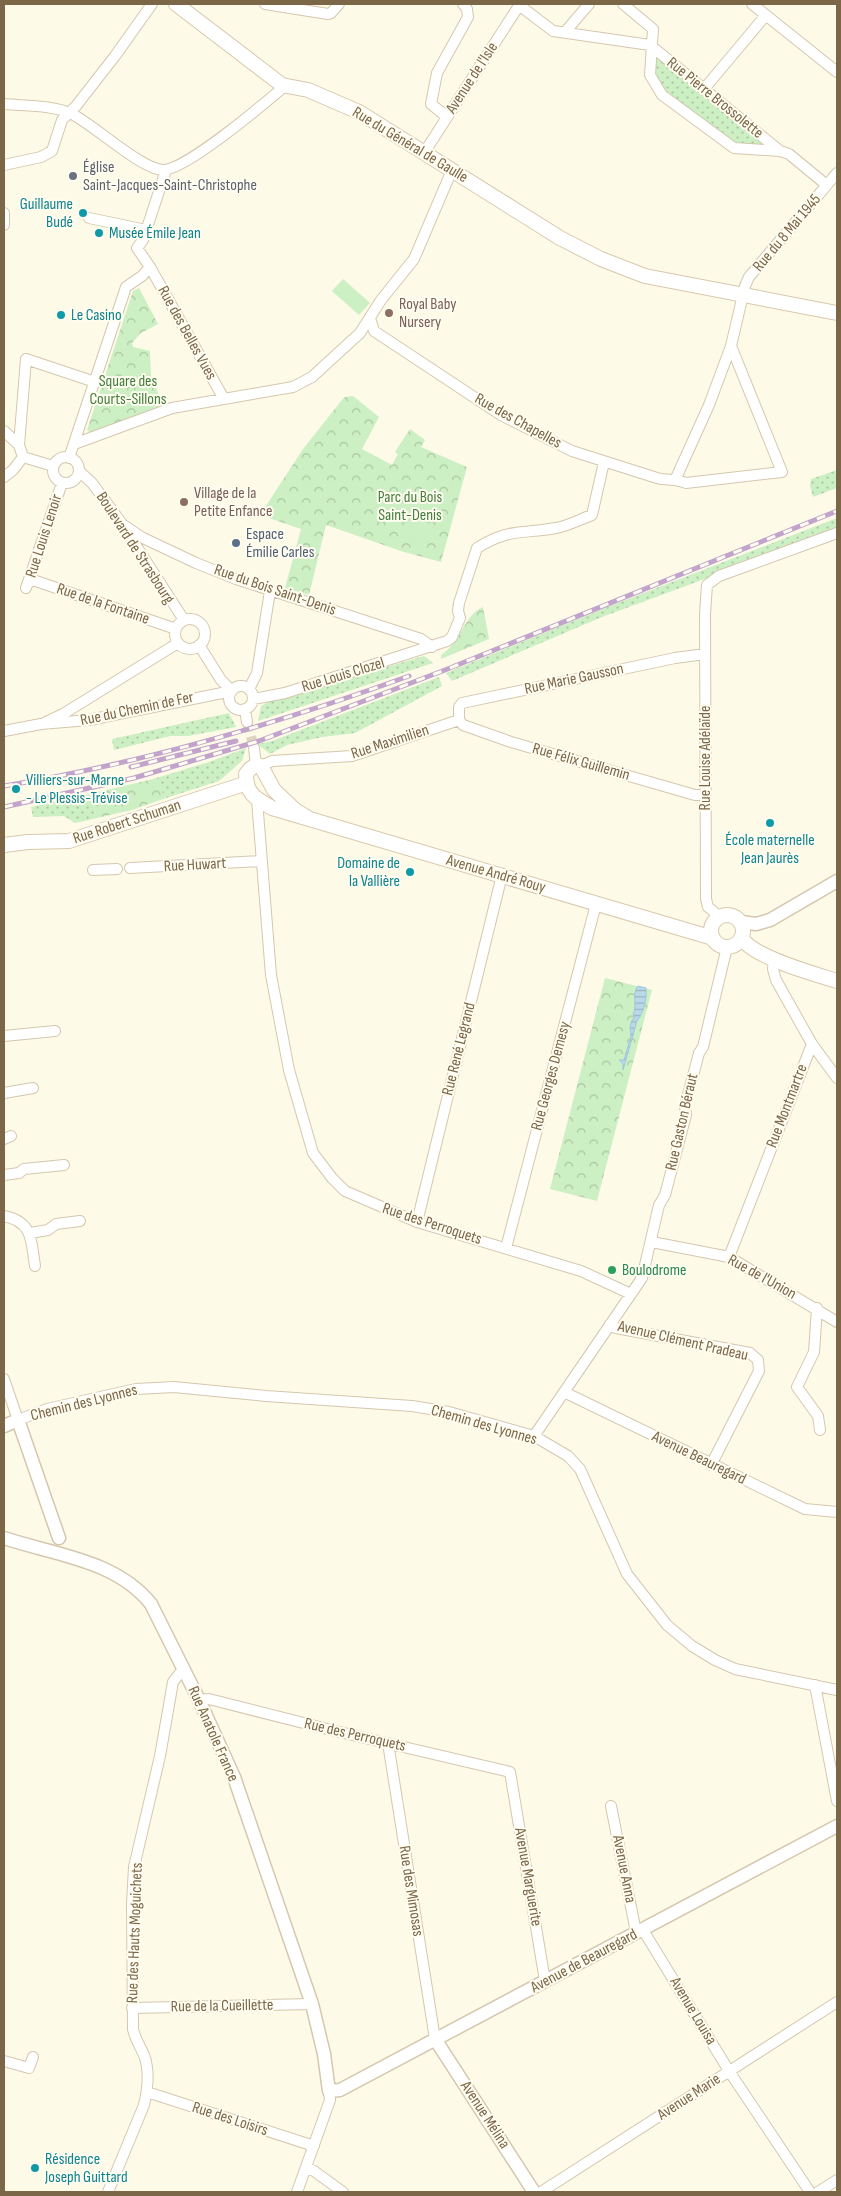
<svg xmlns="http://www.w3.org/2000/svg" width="841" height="2196" font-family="'Sofia Sans Condensed',sans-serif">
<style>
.grass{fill:url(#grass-dots)}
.forest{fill:url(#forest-crowns)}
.pitch{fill:#ccefc4}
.water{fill:url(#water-rules);stroke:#9ec7de}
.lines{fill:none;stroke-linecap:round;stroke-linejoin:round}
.minor-tunnel{stroke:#ded5c0;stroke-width:10;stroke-dasharray:10 5;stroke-linecap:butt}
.minor-casing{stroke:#d5c7ae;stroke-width:12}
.tertiary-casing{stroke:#d5c7ae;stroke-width:15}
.secondary-casing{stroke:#d9c8ab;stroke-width:16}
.minor{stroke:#fff;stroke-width:10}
.tertiary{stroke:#fff;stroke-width:12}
.secondary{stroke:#fff;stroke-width:14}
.rail-casing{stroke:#c1a3cb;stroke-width:5}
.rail{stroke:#fffcf0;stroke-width:3;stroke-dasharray:9;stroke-linecap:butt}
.worship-dot{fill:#6b7280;stroke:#fffcf0;stroke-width:2}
.culture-dot{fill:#0f9aa8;stroke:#fffcf0;stroke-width:2}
.education-dot{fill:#8d6e63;stroke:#fffcf0;stroke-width:2}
.service-dot{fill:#5c6f8a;stroke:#fffcf0;stroke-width:2}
.leisure-dot{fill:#2e9e5b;stroke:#fffcf0;stroke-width:2}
.labels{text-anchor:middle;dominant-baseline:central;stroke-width:4;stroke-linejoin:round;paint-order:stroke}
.street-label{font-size:16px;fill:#7c6648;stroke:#fffcf0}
.worship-label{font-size:16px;fill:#5b616d;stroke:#fffcf0;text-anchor:start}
.culture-label{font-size:16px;fill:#0d838f;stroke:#fffcf0;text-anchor:start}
.education-label{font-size:16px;fill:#785e54;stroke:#fffcf0;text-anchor:start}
.park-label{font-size:16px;fill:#417d3c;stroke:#fffcf0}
.service-label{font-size:16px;fill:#4e5e75;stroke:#fffcf0;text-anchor:start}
.leisure-label{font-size:16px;fill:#27864d;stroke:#fffcf0;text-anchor:start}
</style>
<defs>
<pattern id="grass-dots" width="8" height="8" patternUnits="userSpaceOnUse" patternTransform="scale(1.25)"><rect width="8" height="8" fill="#ccefc4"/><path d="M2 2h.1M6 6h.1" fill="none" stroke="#abc5a1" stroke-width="1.8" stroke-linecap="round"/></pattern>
<pattern id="forest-crowns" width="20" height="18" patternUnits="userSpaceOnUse" patternTransform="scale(1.25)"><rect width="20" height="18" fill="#ccefc4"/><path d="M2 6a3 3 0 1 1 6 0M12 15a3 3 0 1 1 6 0" fill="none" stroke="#abc5a1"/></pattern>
<pattern id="water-rules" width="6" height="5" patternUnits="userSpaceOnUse" patternTransform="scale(1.25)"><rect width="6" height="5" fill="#b9d9eb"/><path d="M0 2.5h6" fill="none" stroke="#9bb4c0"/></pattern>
</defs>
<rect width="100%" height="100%" fill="#fefae8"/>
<path class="grass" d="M650 45 780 151 734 148 662 95 650 75Z
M837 470V488L813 497 810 486 811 479Z
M837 518V530L602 617 452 681 446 673 605 608Z
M424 656 433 663 258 721 261 706 270 701Z
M439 677 442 686 355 733 322 737 287 745 270 754 257 744 272 741Z
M229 713 236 727 188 736H170L114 750 112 739Z
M246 748 242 761 219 781 166 798 153 779 209 762Z
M90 794 97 818 75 823 64 816 33 817 31 807Z"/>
<path class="forest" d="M139 288 158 324 141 333 132 343 133 347 150 351 151 376 163 405 91 434 87 430 133 291Z
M353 396 379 417 362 449 392 465 398 454 395 452 410 429 425 440 421 447 467 467 441 562 404 552 326 525 309 595 285 588 301 529 260 515 303 449 341 401 345 397Z
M483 607 489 639 441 659V655C461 642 464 615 483 607Z
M153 779 166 798 132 810 97 818 90 794Z
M605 978 652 990 597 1201 550 1189Z"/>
<path class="pitch" d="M343 279 370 303 359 315 332 291Z
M408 517 434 525 429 543 403 536Z"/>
<path class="water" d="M638 986 646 988C647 998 644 1013 637 1021L623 1070V1064L619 1060H624L631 1036 630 1027 632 1020 635 1018 633 1014C638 1005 631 995 638 986Z"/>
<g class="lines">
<path class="minor-tunnel" d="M247 722 254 748"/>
<g class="minor-casing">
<path id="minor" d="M265 4 328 14 331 13 339 4
M623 4 653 29 650 75 662 95 734 148 780 151 789 154 823 182
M752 4 837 72
M519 5 553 31 650 45 780 151
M565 32 589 4
M704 89 766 15
M4 104C25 106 53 105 72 114 94 125 141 169 163 170 186 170 265 103 285 86
M447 117 431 104 437 73 468 17 467 9 463 4
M424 153 520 4
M4 165 41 157 52 151 62 120 76 106 115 56 152 4
M4 213V225
M89 218 146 230
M150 267 224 399
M370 318 374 331 501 415 572 451 657 478C668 481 676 478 686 483L782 472 731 346
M4 431 19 445
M74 444 172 408 293 387 312 377 360 333 381 300 414 259 452 170
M53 470a13 13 0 1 1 26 0a13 13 0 1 1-26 0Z
M23 457 53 466
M69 458 126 287 142 276 150 267 137 248 143 240 166 170
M79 471 92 483 120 521 184 620
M4 477 13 470 23 457 19 445 26 359 95 382
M676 478 709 405 731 346 745 286 749 277 837 173
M122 524 141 537 196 563 236 579 421 639 432 647
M30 579 176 629
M26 588 62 483
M175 634a15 15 0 1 1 30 0a15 15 0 1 1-30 0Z
M199 645 221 680 232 691
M229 698a12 12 0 1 1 24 0a12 12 0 1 1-24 0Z
M249 689 257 673 270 591
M253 699 285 693 447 641 452 637 460 618 458 611 459 603 477 548C509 528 522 534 556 528 568 526 581 519 592 515L604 462
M245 709 247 722
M459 720V707L462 703 675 658 705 654
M459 720 463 725 511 742 695 795H706
M46 722 63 714 178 643
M4 731 41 724 89 720 232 691
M254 748 256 765
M261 766 272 761 352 756 459 720
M257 800 271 975 289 1070 313 1153 332 1178 345 1191 417 1222 581 1271 631 1294
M130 868 261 861
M93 870 117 869
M720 917 708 907 706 899 705 614 707 585 719 576 837 533
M774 959 773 969 776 980 812 1044 837 1078
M4 1036 55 1031
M4 1093 33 1088
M4 1139 11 1136
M4 1175 19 1173 24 1169 64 1165
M4 1216C33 1222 31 1240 35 1266
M417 1222 502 875
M30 1233 48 1230 56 1224 80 1221
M652 1242 729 1257 837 1322
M506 1248 596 904
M729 1257 812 1044
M817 1308 814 1352 797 1387 818 1416 820 1430
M610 1324 616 1328 750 1353 758 1360 759 1371 711 1465
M4 1379 18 1420 47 1409 136 1389 174 1387 266 1396 412 1406 449 1412 534 1436 568 1456 580 1469 627 1574 667 1625 692 1646 715 1660 735 1669 837 1690
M564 1392 805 1509 837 1512
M534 1436 642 1278 659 1205 665 1195 686 1115 685 1106 699 1053 703 1047 727 947
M815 1685 837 1801
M199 1700 209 1699 331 1730 510 1772 545 1981
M388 1743 435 2039
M611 1806 636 1932
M643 1930 729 2071 810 2192
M132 2008 312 2004
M4 2061 29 2068 33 2057
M147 2092 314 2146
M306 2168 314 2171 343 2192
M108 2192 144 2105C148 2088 150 2071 144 2055 140 2046 135 2039 133 2029L132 1904 134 1867 160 1756 173 1682 183 1669
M297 2192 330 2100 329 2091
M541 2192 837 2002
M818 2192 837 2180"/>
</g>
<g class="tertiary-casing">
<path id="tertiary" d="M741 922 756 924 770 920 837 881
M4 1426 18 1420 59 1538
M4 1538C55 1555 116 1560 151 1604L199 1700 234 1777 312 2004 324 2054 329 2091 340 2090 837 1826
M435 2039 534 2192"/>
</g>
<g class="secondary-casing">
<path id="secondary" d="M176 4 282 85 308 90 359 112 560 238 601 259 645 276 837 313
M308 818 295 810 274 790 261 766 256 765 250 769 246 774C246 795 257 799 272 808L713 938
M4 845 28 842 69 841 247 783
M711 931a16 16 0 1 1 32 0a16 16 0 1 1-32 0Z
M742 938C752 957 815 974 837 981"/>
</g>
<use href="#minor" class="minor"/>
<use href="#tertiary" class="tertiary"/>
<use href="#secondary" class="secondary"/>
<g class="rail-casing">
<path id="rail" d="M131 767 236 741
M4 786C142 763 277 724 409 676
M4 807 134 778 259 741 445 670 837 511"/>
</g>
<use href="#rail" class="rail"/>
</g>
<circle class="worship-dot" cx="73" cy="176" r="5"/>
<g class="culture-dot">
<circle cx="83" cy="213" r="5"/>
<circle cx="99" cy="233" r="5"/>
<circle cx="61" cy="315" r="5"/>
<circle cx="16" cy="789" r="5"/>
<circle cx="770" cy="823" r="5"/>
<circle cx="410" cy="872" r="5"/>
<circle cx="35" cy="2168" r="5"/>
</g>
<g class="education-dot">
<circle cx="389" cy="313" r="5"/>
<circle cx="184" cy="502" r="5"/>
</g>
<circle class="service-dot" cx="236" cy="543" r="5"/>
<circle class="leisure-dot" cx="612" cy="1270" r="5"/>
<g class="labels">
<g class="street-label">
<text transform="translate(472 78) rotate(-57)">Avenue de l'Isle</text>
<text transform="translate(715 98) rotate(39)">Rue Pierre Brossolette</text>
<text transform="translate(410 145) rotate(31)">Rue du Général de Gaulle</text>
<text transform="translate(787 233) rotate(-50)">Rue du 8 Mai 1945</text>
<text transform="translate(187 333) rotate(61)">Rue des Belles Vues</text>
<text transform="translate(518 421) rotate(29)">Rue des Chapelles</text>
<text transform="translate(44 536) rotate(-72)">Rue Louis Lenoir</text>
<text transform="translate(135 548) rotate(57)">Boulevard de Strasbourg</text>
<text transform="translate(275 590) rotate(19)">Rue du Bois Saint-Denis</text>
<text transform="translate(103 604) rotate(19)">Rue de la Fontaine</text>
<text transform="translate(343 675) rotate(-17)">Rue Louis Clozel</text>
<text transform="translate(574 679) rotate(-12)">Rue Marie Gausson</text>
<text transform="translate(137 709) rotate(-12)">Rue du Chemin de Fer</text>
<text transform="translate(390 742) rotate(-18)">Rue Maximilien</text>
<text transform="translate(705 758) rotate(-90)">Rue Louise Adélaïde</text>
<text transform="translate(581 762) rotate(16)">Rue Félix Guillemin</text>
<text transform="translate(127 822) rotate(-18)">Rue Robert Schuman</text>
<text transform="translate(195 865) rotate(-3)">Rue Huwart</text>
<text transform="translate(496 874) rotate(16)">Avenue André Rouy</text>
<text transform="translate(459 1049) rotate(-76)">Rue René Legrand</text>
<text transform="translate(551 1076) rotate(-75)">Rue Georges Demesy</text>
<text transform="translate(787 1106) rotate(-69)">Rue Montmartre</text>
<text transform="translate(682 1122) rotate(-77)">Rue Gaston Béraut</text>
<text transform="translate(432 1224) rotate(18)">Rue des Perroquets</text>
<text transform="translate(762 1277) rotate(29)">Rue de l'Union</text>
<text transform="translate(683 1341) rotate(13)">Avenue Clément Pradeau</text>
<text transform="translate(84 1403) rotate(-14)">Chemin des Lyonnes</text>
<text transform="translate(484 1425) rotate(16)">Chemin des Lyonnes</text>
<text transform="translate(699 1458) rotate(26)">Avenue Beauregard</text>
<text transform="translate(213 1734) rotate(66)">Rue Anatole France</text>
<text transform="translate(355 1735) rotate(13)">Rue des Perroquets</text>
<text transform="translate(624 1869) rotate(79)">Avenue Anna</text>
<text transform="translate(528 1877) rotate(80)">Avenue Marguerite</text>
<text transform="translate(411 1891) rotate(81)">Rue des Mimosas</text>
<text transform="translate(135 1933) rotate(-88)">Rue des Hauts Moguichets</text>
<text transform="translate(584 1961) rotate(-28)">Avenue de Beauregard</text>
<text transform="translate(222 2006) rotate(-1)">Rue de la Cueillette</text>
<text transform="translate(693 2011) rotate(59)">Avenue Louisa</text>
<text transform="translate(689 2097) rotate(-33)">Avenue Marie</text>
<text transform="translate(485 2115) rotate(57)">Avenue Mélina</text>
<text transform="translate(230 2119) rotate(18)">Rue des Loisirs</text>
</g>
<g class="worship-label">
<text x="83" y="167">Église<tspan x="83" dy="18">Saint-Jacques-Saint-Christophe</tspan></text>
</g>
<g class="culture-label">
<text x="73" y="204" text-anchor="end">Guillaume<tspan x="73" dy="18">Budé</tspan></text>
<text x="109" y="233">Musée Émile Jean</text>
<text x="71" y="315">Le Casino</text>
<text x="26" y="780">Villiers-sur-Marne<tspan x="26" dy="18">- Le Plessis-Trévise</tspan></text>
<text x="770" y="840" text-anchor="middle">École maternelle<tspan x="770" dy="18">Jean Jaurès</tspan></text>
<text x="400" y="863" text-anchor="end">Domaine de<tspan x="400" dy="18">la Vallière</tspan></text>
<text x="45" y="2159">Résidence<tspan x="45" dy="18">Joseph Guittard</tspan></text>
</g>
<g class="education-label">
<text x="399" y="304">Royal Baby<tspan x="399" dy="18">Nursery</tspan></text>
<text x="194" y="493">Village de la<tspan x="194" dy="18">Petite Enfance</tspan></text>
</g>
<g class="park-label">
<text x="128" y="381">Square des<tspan x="128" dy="18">Courts-Sillons</tspan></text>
<text x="410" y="497">Parc du Bois<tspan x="410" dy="18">Saint-Denis</tspan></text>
</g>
<g class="service-label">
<text x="246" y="534">Espace<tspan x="246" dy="18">Émilie Carles</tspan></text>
</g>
<g class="leisure-label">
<text x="622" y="1270">Boulodrome</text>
</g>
</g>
<rect width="841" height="2196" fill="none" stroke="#7c6648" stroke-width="10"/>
</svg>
